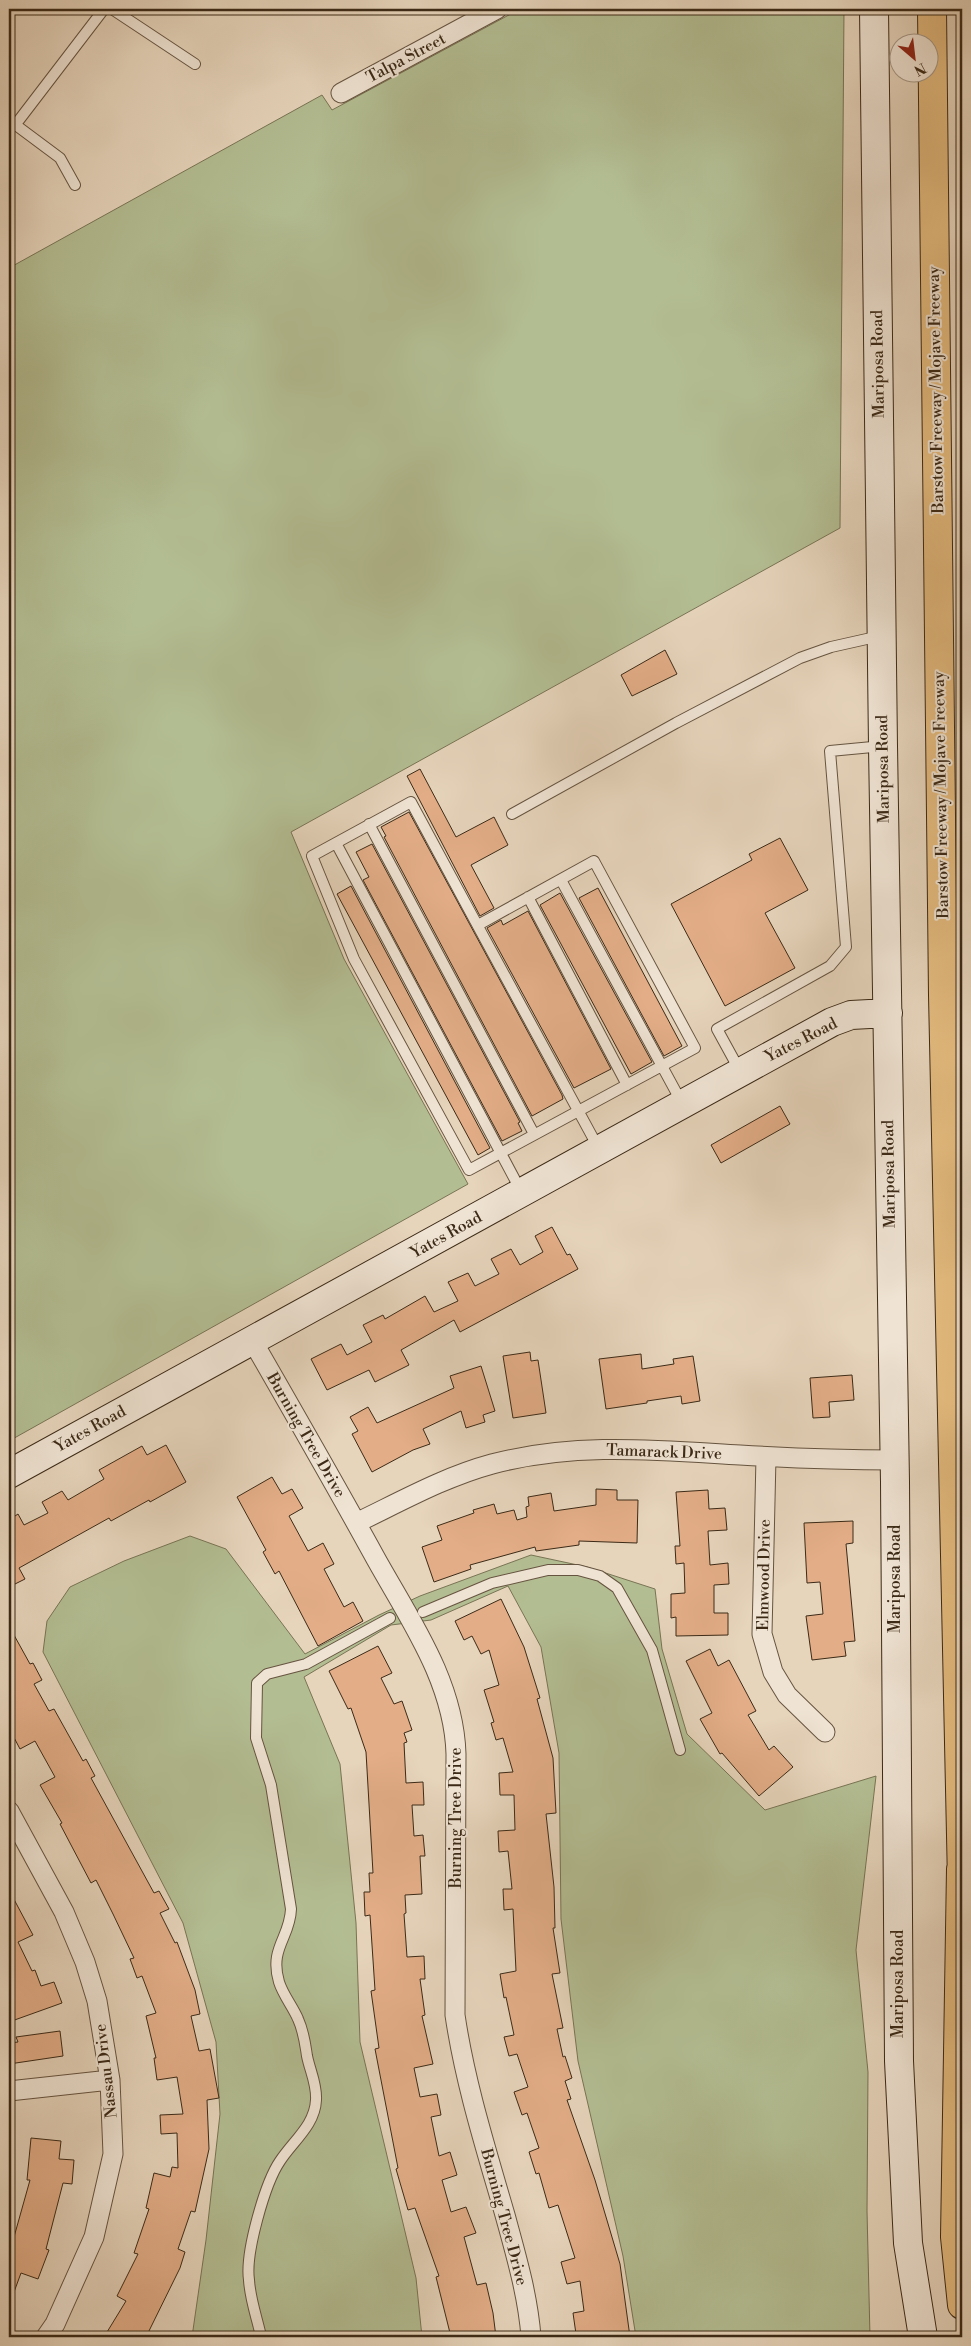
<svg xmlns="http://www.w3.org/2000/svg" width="971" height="2346" font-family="'Libre Bodoni',serif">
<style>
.green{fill:#b3bd92;stroke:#787454}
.building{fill:#e2ad87;stroke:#3c2a17}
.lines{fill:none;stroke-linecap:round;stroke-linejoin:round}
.lane-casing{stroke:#665440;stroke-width:12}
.street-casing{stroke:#665440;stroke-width:21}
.secondary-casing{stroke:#3c2a17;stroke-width:30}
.highway-casing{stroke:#3c2a17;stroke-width:30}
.lane{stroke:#efe3d3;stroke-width:10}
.street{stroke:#efe3d3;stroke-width:19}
.secondary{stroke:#efe3d3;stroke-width:28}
.highway{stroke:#e3ba7e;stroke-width:28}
.labels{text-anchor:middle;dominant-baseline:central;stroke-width:4;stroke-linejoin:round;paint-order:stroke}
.street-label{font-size:16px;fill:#3c2a17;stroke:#efe3d3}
</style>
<rect width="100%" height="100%" fill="#e6d4bb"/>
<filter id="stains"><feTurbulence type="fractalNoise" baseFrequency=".004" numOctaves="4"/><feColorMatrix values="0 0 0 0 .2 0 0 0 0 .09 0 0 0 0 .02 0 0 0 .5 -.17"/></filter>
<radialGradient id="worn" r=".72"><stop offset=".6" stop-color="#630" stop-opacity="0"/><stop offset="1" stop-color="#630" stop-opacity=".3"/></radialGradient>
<path class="green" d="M520 9H844L840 528 291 832 344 959 468 1184 9 1441V268L322 95 332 110Z
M190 1536 226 1549 305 1654 379 1615 420 1596 531 1555 587 1567 655 1589 662 1649 687 1734 765 1810 876 1776 856 1950 868 2072 867 2211 870 2337H636L623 2256 578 2061 561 1919 559 1753 541 1647 508 1586 431 1620 391 1625 304 1677 340 1764 356 1923 360 2042 416 2278 422 2337H192L206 2240 220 2114 216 2042 183 1923 43 1652 47 1621 70 1587 124 1561Z"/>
<path class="building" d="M665 650 677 674 632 696 621 675Z
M420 769 456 837 494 817 508 845 471 865 494 908 480 916 407 776Z
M409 812 562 1095 563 1099 532 1116 384 837 386 836 381 827Z
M780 838 808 890 765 913 795 968 725 1006 671 904 752 860 749 854Z
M372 844 520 1122 518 1123 522 1131 502 1141 363 880 369 877 356 852Z
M351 886 490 1148 478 1155 337 894Z
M598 888 682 1046 664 1056 579 898Z
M560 893 652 1062 631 1074 540 905Z
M528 911 611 1069 574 1088 487 928 501 920 503 925Z
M780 1106 790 1124 721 1163 711 1145Z
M552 1227 567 1255 570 1254 578 1269 460 1332 454 1320 401 1350 409 1365 375 1382 369 1370 327 1390 311 1359 341 1344 347 1355 372 1342 363 1325 383 1315 385 1319 425 1296 434 1312 458 1301 448 1282 468 1273 475 1286 499 1274 491 1259 511 1249 520 1265 543 1252 535 1236Z
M530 1352 531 1361 538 1360 546 1413 513 1418 503 1356Z
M641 1354 642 1369 674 1364 673 1359 693 1356 700 1401 682 1404 681 1396 647 1401V1403L606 1409 599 1359Z
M481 1366 495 1411 483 1415 485 1422 466 1428 461 1411 423 1429 430 1444 413 1450 372 1472 352 1434 358 1431 350 1417 368 1407 377 1423 454 1388 450 1376Z
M852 1375 854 1400 829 1402 830 1417 813 1418 810 1378Z
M166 1445 186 1482 150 1502 149 1500 111 1521 109 1518 19 1568 25 1579 9 1587V1520L18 1514 24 1525 48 1513 42 1502 62 1491 68 1500 104 1479 99 1470 142 1446 147 1455Z
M272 1477 282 1494 292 1489 303 1508 289 1516 308 1551 323 1543 334 1564 324 1569 344 1607 353 1602 363 1621 318 1646 279 1571 275 1574 263 1552 266 1550 237 1497Z
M596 1489 617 1490V1500H638L637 1543 579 1541V1545L536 1551 535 1547 470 1565 471 1569 434 1582 422 1547 442 1540 437 1526 474 1513 473 1510 494 1504 497 1514 514 1510 517 1520 527 1517 526 1507 529 1506 528 1497 551 1493 554 1511 596 1505Z
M708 1490 709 1509 725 1508 727 1530 708 1531 710 1565 728 1563 729 1584 714 1585V1613H728V1635L676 1636V1617L671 1618V1594L685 1593 684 1563 676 1564 675 1546H680L676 1492Z
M853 1521V1543L846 1544 855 1641 844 1642 846 1656 812 1660 806 1616 823 1614 820 1582 807 1583 804 1523Z
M501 1599 524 1647 540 1698 537 1699 553 1758 556 1813 546 1814 554 1887 555 1928H553L560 1973 552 1974 563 2028 557 2029 563 2057 565 2056 572 2078 565 2081 571 2099 567 2100 595 2180 620 2264 630 2337H578L576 2334 573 2313 584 2311 580 2281 567 2284 561 2262 575 2258 558 2205 549 2208 539 2173 536 2174 529 2152 539 2148 527 2113 522 2115 514 2092 528 2087 517 2054 509 2056 504 2037 514 2035 506 1997 504 1998 500 1974 516 1971 513 1909 504 1910 503 1889H512L508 1851 499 1852 498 1831 515 1830 514 1795H500L499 1773 513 1772 503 1738 496 1740 491 1723 494 1722 484 1690 499 1685 489 1650 481 1654 472 1636 464 1640 455 1621Z
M9 1626 30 1664 33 1663 42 1680 34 1684 49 1711 54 1709 83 1761 86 1759 95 1776 91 1778 154 1893 159 1891 169 1909 160 1913 175 1943 177 1942 195 1990 200 2014 191 2016 199 2051 210 2049 219 2098 207 2100 209 2149 195 2212 191 2211 178 2249 185 2252 180 2268 146 2337H104L126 2301 117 2296 138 2254 134 2253 149 2209 146 2208 154 2173 170 2177 172 2167 178 2168 177 2133 161 2134 160 2115 183 2114 177 2077 157 2080 154 2058H156L146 2016 156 2013 142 1976 137 1978 130 1959 134 1958 113 1914 96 1880 91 1883 60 1824 62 1823 40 1785 55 1777 35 1741 20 1749 9 1728Z
M378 1646 392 1673 381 1678 394 1704 402 1701 412 1730 404 1733 407 1742 404 1743 406 1783 423 1782 424 1805H412L414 1836 423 1835 425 1856H420L422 1894 405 1895 406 1913 404 1914 407 1957 424 1956 425 1979H420L425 2015 422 2016 433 2064 414 2068 420 2097 437 2094 441 2115 431 2117 439 2156 450 2152 457 2175 442 2180 451 2212 466 2207 476 2233 464 2237 477 2285 486 2283 493 2313 496 2337H451L436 2277 439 2276 415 2208 408 2210 396 2169 398 2168 375 2049 379 2048 371 1991 375 1990 370 1915 365 1916 364 1892H370L369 1873H373L366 1752 351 1708 348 1709 329 1671Z
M710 1649 718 1666 729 1660 756 1711 748 1715 769 1750 774 1746 793 1767 759 1796 722 1753 720 1754 700 1719 712 1713 686 1661Z
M9 1890 33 1935 18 1942 32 1971 35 1970 41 1986 54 1982 62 2003 9 2022Z
M60 2031 63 2056 9 2064V2043L18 2042 16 2037Z
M31 2138 61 2141 59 2159 74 2160 72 2184 63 2183 46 2249 49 2250 38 2279 21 2273 10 2303 9 2236 14 2237 30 2180H27Z"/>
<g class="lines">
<g class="lane-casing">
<path id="lane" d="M112 9 195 64
M9 120 60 158 75 185
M16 124 104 9
M512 814 676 723 800 658 831 647 880 636
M369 824 534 1134
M336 843 521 1191
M561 880 682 1103
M528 897 627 1085
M478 925 594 861 695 1048C620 1089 544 1129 469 1170L354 959 312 856 411 802C473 918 536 1033 599 1149
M740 1071 717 1029 830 966 846 947 830 751 883 746
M423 1612 492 1583 548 1570H578L600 1576 617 1588 652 1650 680 1750
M260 2332C256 2315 250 2298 249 2280 245 2253 265 2183 280 2161 293 2141 315 2125 316 2100 317 2084 310 2071 307 2056 305 2043 304 2032 298 2019 293 2007 283 1995 279 1982 269 1948 290 1938 291 1909L271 1785 256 1738 257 1683 267 1674 306 1664 390 1618"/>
</g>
<g class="street-casing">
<path id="street" d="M341 93 497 9
M252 1340C294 1413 336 1486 376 1559 410 1620 454 1682 456 1754L455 2015C465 2083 486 2149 505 2215 516 2255 528 2296 531 2337
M766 1457 762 1634 773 1672 787 1695 825 1732
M356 1523C400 1502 444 1477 492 1464 575 1442 655 1450 740 1455 791 1458 843 1460 895 1460
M9 1811 64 1912 85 1962 97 2001 110 2080 113 2154 94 2237 55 2324 46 2337
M9 2091 110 2080"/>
</g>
<g class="secondary-casing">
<path id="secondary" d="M874 9 883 746 895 1482 899 2061 908 2243 923 2337
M9 1474 832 1022 851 1015 888 1013"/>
</g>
<g class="highway-casing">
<path id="highway" d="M932 9 943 995 962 1882
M961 1869 955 2237 962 2305"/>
</g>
<use href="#lane" class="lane"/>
<use href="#street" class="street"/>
<use href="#secondary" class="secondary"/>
<use href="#highway" class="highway"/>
</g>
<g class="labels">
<g class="street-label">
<text transform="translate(406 58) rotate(-28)">Talpa Street</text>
<text transform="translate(878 364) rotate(-91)">Mariposa Road</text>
<text transform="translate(936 390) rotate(-91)">Barstow Freeway / Mojave Freeway</text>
<text transform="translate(883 769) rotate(-91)">Mariposa Road</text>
<text transform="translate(941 795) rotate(-91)">Barstow Freeway / Mojave Freeway</text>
<text transform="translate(801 1040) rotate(-27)">Yates Road</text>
<text transform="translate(889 1174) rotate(-91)">Mariposa Road</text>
<text transform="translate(446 1235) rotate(-29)">Yates Road</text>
<text transform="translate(90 1429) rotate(-29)">Yates Road</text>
<text transform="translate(306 1435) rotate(60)">Burning Tree Drive</text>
<text transform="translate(664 1452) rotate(2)">Tamarack Drive</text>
<text transform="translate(764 1575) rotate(-89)">Elmwood Drive</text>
<text transform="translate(895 1579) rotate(-90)">Mariposa Road</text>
<text transform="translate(456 1818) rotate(-90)">Burning Tree Drive</text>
<text transform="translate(898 1984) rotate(-90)">Mariposa Road</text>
<text transform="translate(106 2071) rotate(-97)">Nassau Drive</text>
<text transform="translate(504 2217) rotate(75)">Burning Tree Drive</text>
</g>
</g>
<rect width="971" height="2346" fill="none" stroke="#e6d4bb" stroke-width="30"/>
<rect x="10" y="10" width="951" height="2326" fill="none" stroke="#3c2a17" stroke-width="2.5"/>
<rect x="15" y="15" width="941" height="2316" fill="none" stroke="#3c2a17"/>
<g transform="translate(914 58) rotate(152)"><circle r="24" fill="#efe3d3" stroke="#a79988"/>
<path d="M0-4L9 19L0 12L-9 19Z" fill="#8f2418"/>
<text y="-8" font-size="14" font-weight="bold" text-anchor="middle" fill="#3c2a17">N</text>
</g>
<rect width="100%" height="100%" filter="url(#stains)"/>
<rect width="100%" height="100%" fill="url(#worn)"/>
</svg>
